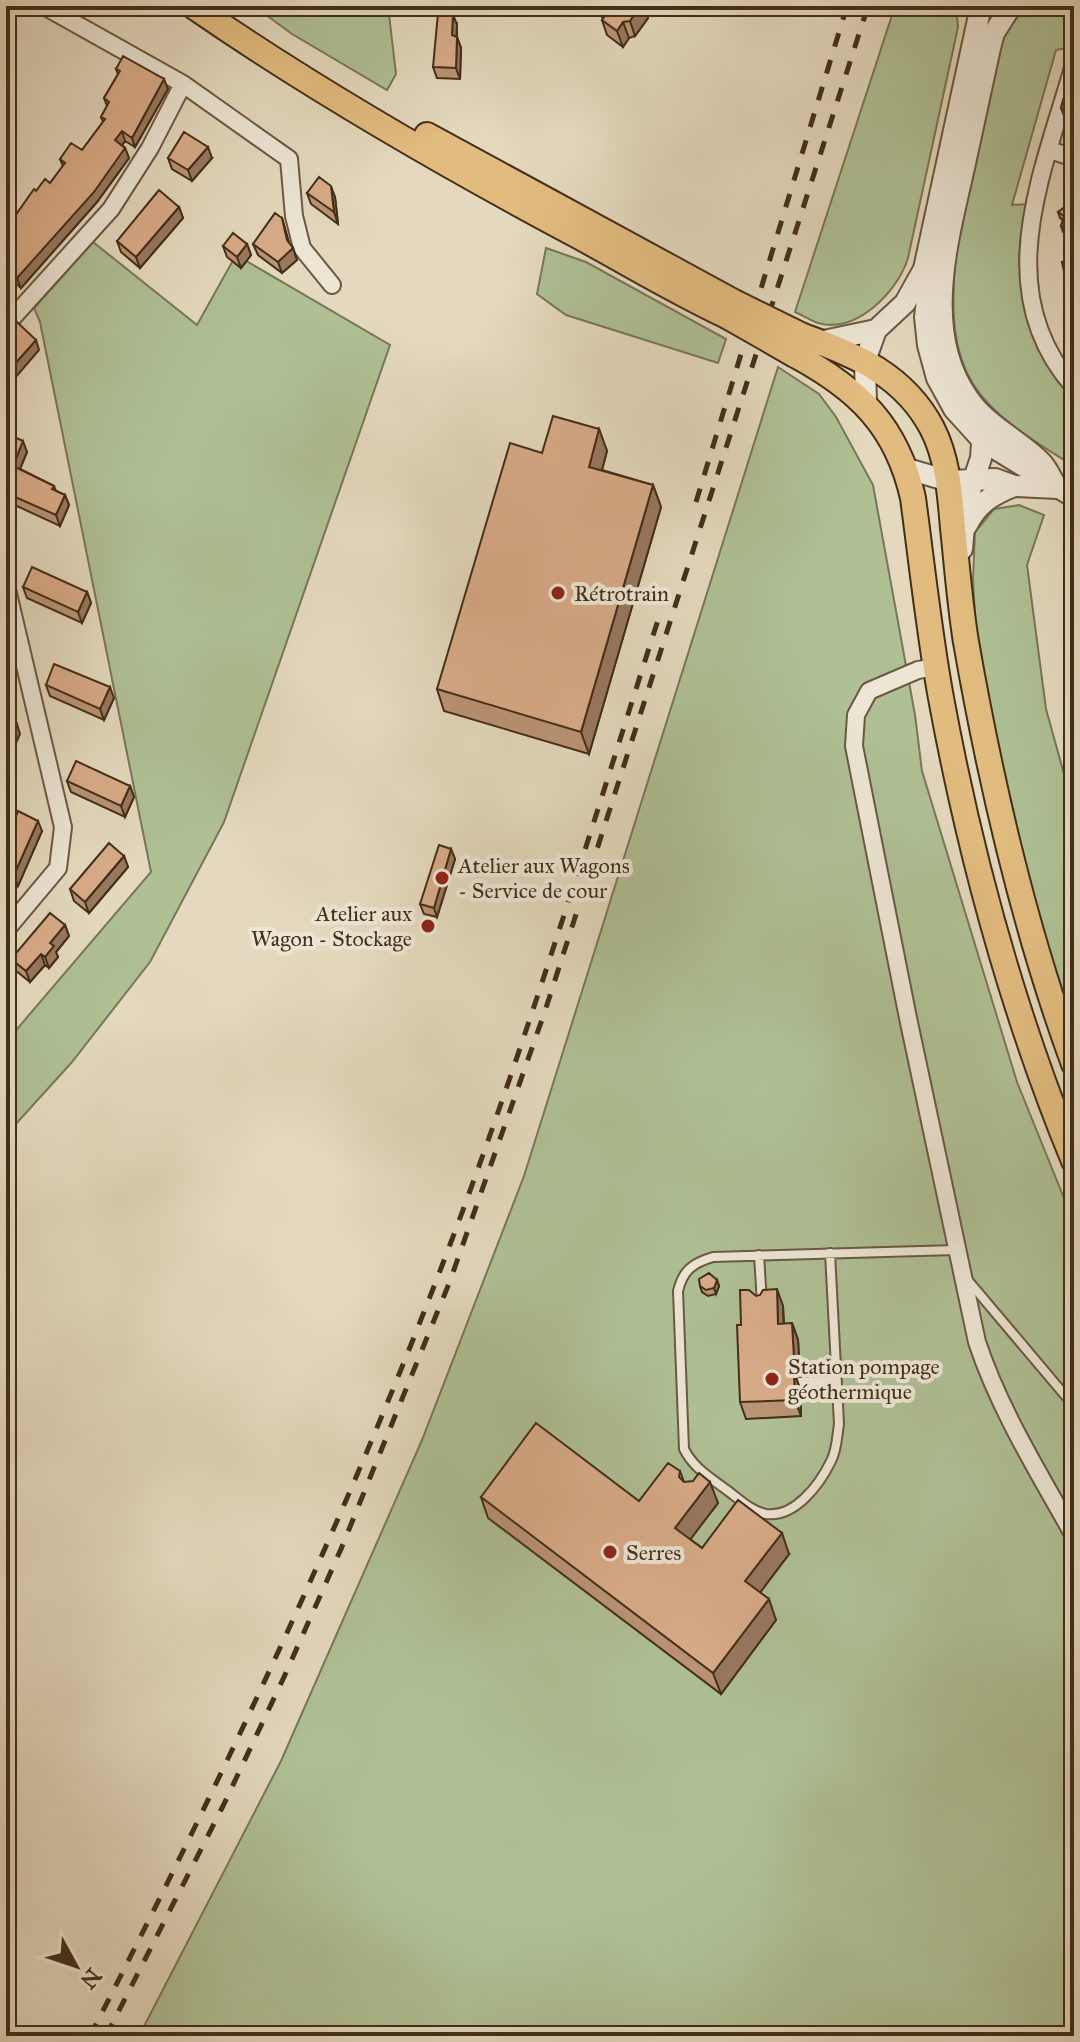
<svg xmlns="http://www.w3.org/2000/svg" width="1080" height="2042" font-family="'IM FELL Great Primer',serif">
<style>
.green{fill:#afc095;stroke:#787757;stroke-width:2}
.lines{fill:none;stroke-linecap:round;stroke-linejoin:round}
.service-casing{stroke:#6a5942;stroke-width:12}
.minor-casing{stroke:#6a5942;stroke-width:20}
.tertiary-casing{stroke:#6a5942;stroke-width:24}
.primary-casing{stroke:#422e19;stroke-width:28}
.service{stroke:#ede6d5;stroke-width:8}
.minor{stroke:#ede6d5;stroke-width:16}
.tertiary{stroke:#ede6d5;stroke-width:20}
.primary{stroke:#e2bc7f;stroke-width:24}
.rail{stroke:#422e19;stroke-width:5;stroke-dasharray:14 14;stroke-linecap:butt}
.primary-bridge-casing{stroke:#422e19;stroke-width:28;stroke-linecap:butt}
.primary-bridge{stroke:#e2bc7f;stroke-width:24}
.wall{fill:#bb9476;stroke:#422e19;stroke-width:2}
.shaded-wall{fill:#987860;stroke:#422e19;stroke-width:2}
.building{fill:#d9ac89;stroke:#422e19;stroke-width:2}
.poi-dot{fill:#8f2418;stroke:#ede6d5;stroke-width:3}
.labels{text-anchor:middle;dominant-baseline:central;stroke-width:8;stroke-linejoin:round;paint-order:stroke}
.poi-label{font-size:22px;fill:#422e19;stroke:#ede6d5;text-anchor:start}
</style>
<rect width="100%" height="100%" fill="#e4d9be"/>
<filter id="stains"><feTurbulence type="fractalNoise" baseFrequency=".0025" numOctaves="4"/><feColorMatrix values="0 0 0 0 .2 0 0 0 0 .09 0 0 0 0 .02 0 0 0 .5 -.17"/></filter>
<radialGradient id="worn" r=".72"><stop offset=".6" stop-color="#630" stop-opacity="0"/><stop offset="1" stop-color="#630" stop-opacity=".3"/></radialGradient>
<path class="green" d="M254 6H388L396 74 387 90 292 34Z
M895 6H956L958 27 908 258C898 291 857 334 818 323 810 320 802 315 795 312Z
M1024 6H1069L1074 13 1071 47 1056 50 1012 205 1027 204C1008 278 1024 340 1074 398V466C972 404 944 377 956 253L1001 42Z
M93 242 197 325 236 255 390 345 224 822 150 962 72 1062 6 1135V1042L151 872 40 322 34 308Z
M546 248 586 262 726 339 718 363 566 315 537 294Z
M778 367 819 394 836 417 873 485 915 715 922 771 1017 1082 1074 1223V2036H139L281 1761 422 1440 524 1176Z
M1019 505 1044 515 1027 565 1046 709 1074 810V1028L1031 891 994 736 975 618 973 578 975 532 994 509Z"/>
<g class="lines">
<g class="service-casing">
<path id="service" d="M830 1253 839 1424C837 1436 837 1450 831 1461 820 1484 795 1518 766 1514 750 1511 737 1497 724 1488 708 1476 693 1467 684 1449L678 1291C683 1270 693 1263 713 1257L956 1250
M759 1255 762 1303
M966 1278 1074 1406
M800 1382 837 1381"/>
</g>
<g class="minor-casing">
<path id="minor" d="M44 6 183 84 289 159 294 216 302 248 332 285
M1074 64C1044 171 988 290 1074 387
M1050 150 1074 158
M6 325 111 209 150 148 183 84
M6 585 63 827 58 868 6 930
M936 667 918 670 869 691 856 715 854 746 908 1018 977 1342C1000 1411 1039 1473 1074 1536"/>
</g>
<g class="tertiary-casing">
<path id="tertiary" d="M1011 6 994 33 990 48C981 88 973 128 964 168 948 239 921 332 968 398 987 426 1018 439 1041 462 1048 469 1052 480 1057 488
M924 269 928 293 925 317 928 345 937 378 954 409 983 441 1074 497
M819 342 876 330 905 303 924 269 981 6
M866 404 865 361 876 330
M904 468 949 481 995 479 1014 486 1057 488
M967 525C978 503 992 495 1014 486
M962 549 966 503 981 458 983 428"/>
</g>
<g class="primary-casing">
<path id="primary" d="M193 6C316 91 445 165 578 236 628 263 676 292 727 316
M427 135 734 302
M803 336C856 355 904 375 932 428 948 459 950 494 953 528 957 566 960 605 966 642 991 785 1024 928 1074 1064
M795 355C858 389 897 426 913 498 922 565 929 632 941 698 970 855 1013 1013 1074 1161"/>
</g>
<use href="#service" class="service"/>
<use href="#minor" class="minor"/>
<use href="#tertiary" class="tertiary"/>
<use href="#primary" class="primary"/>
<path class="rail" d="M696 502 847 6
M90 2036C227 1769 355 1500 460 1218 533 1021 594 820 658 620
M106 2036 223 1806 284 1677 341 1549 450 1281 545 1011 868 6"/>
<g class="primary-bridge-casing">
<path id="primary-bridge" d="M734 302 803 336
M727 316 795 355"/>
</g>
<use href="#primary-bridge" class="primary-bridge"/>
</g>
<path class="wall" d="M597 6H644L648 18 635 36 629 38 623 47 607 35 602 20 603 18 601 16Z
M457 25V37L461 48 460 79 437 78 433 67Z
M1074 62V135L1071 134 1061 108Z
M116 69 168 89 135 147 125 141 122 145 125 148 129 158 97 202 21 288 8 276 6 270V265L9 262 7 258 10 254 6 248V238L11 232 8 226 36 191 50 183 63 166 60 159 82 150 103 122 101 117 107 106 104 98 118 74Z
M168 158H212L192 181 172 169Z
M1074 183V235L1063 232 1061 226 1063 220 1060 218 1058 212 1065 207Z
M307 193 335 197 338 224 311 204Z
M179 207 183 218 140 268 121 252 117 241Z
M282 218 289 243 293 248 297 260 282 273 258 255 253 244Z
M247 244 251 255 241 268 227 257 223 246Z
M1074 261V291L1069 292 1067 286Z
M599 429 607 451 602 470 653 485 661 507 589 754 444 711 437 689 542 453Z
M6 433 27 452 20 469 54 486 56 491 65 495 69 505 60 526 6 501V481L9 475 6 473Z
M23 587 87 592 91 603 82 623 27 598Z
M46 685 114 698 104 720 50 696Z
M67 781 130 786 134 797 125 817 71 792Z
M6 820 13 824 42 831 18 886 6 880Z
M451 849 455 859 437 917 424 914 420 904Z
M124 856 128 867 89 913 74 901 70 889Z
M65 925 69 936 56 952 58 957 49 968 45 965 30 982 15 970 11 959Z
M717 1280 719 1286 716 1294 708 1296 702 1292 700 1286Z
M756 1296 783 1306 784 1324 792 1323 798 1340 800 1375 796 1377 800 1389 801 1416 746 1419 740 1402Z
M680 1471 684 1482 718 1503 690 1539 702 1548 789 1554 760 1592 776 1620 721 1694 488 1518 481 1497 639 1501Z"/>
<path class="shaded-wall" d="M640 6H644L648 18 635 36 630 21Z
M453 14 457 25 456 46 452 35Z
M623 22 629 38 623 47 617 31Z
M457 37 461 48 460 79 456 68Z
M164 79 168 89 135 147 132 138Z
M122 131 125 141 119 149 115 140Z
M208 147 212 158 192 181 188 170Z
M125 148 129 158 97 202 21 288 17 278Z
M331 186 335 197 338 224 334 212Z
M179 207 183 218 140 268 136 257Z
M282 218 291 250 293 248 297 260 282 273 278 262 287 240Z
M247 244 251 255 241 268 237 257Z
M36 340 39 350 8 386 6 381V374Z
M599 429 607 451 597 488 589 467Z
M23 441 27 452 17 476 13 466Z
M653 485 661 507 589 754 581 732Z
M65 495 69 505 60 526 56 515Z
M87 592 91 603 82 623 78 612Z
M110 687 114 698 104 720 100 709Z
M17 724 20 734 6 766V748Z
M130 786 134 797 125 817 121 806Z
M38 821 42 831 18 886 14 875Z
M451 849 455 859 437 917 434 908Z
M124 856 128 867 89 913 85 902Z
M65 925 69 936 56 952 58 957 49 968 45 957 50 943Z
M41 954 45 965 30 982 26 971Z
M6 995 10 1006 6 1010Z
M717 1280 719 1286 716 1294 714 1288Z
M777 1289 783 1306 784 1340 778 1324Z
M792 1323 798 1340 800 1375 794 1358Z
M794 1372 800 1389 801 1416 795 1400Z
M710 1482 718 1503 683 1549 675 1528Z
M782 1533 789 1554 753 1602 745 1581Z
M769 1599 776 1620 721 1694 713 1673Z"/>
<path class="building" d="M603 6H640L630 21 623 22 617 31 602 20 609 10Z
M438 13 453 14 452 35 457 37 456 68 433 67Z
M123 56 164 79 132 138 122 131 115 140 125 148 94 192 17 278 6 268V265L10 260 7 258 14 251 6 244V238L13 229 8 226 34 189 36 191 45 179 50 183 65 163 60 159 71 143 82 150 105 119 101 117 109 102 104 98 120 71 116 69Z
M1074 62V112L1061 108Z
M184 132 208 147 188 170 168 158Z
M319 177 331 186 334 212 307 193Z
M1071 183H1074V229L1061 226 1064 216 1058 212 1065 207Z
M159 190 179 207 136 257 117 241Z
M275 213 282 218 287 240 293 248 278 262 253 244Z
M233 233 247 244 237 257 223 246Z
M1074 261V285L1067 286 1062 262Z
M17 322 36 340 6 374V334Z
M553 416 599 429 589 467 653 485 581 732 437 689 510 443 542 453Z
M6 433 23 441 13 466 54 486 52 489 65 495 56 515 6 493V481L12 467 6 465Z
M32 567 87 592 78 612 23 587Z
M54 664 110 687 100 709 46 685Z
M6 720 17 724 6 748Z
M76 761 130 786 121 806 67 781Z
M18 811 38 821 14 875 6 872V820L13 824Z
M109 843 124 856 85 902 70 889Z
M439 845 451 849 434 908 420 904Z
M50 913 65 925 50 943 54 946 45 957 41 954 26 971 11 959Z
M709 1273 717 1280 714 1288 706 1290 700 1286 699 1279Z
M777 1289 778 1324 792 1323 794 1358 788 1361 787 1366 794 1372 795 1400 740 1402 737 1325H741L740 1290H749L756 1296 760 1295 763 1290Z
M536 1423 639 1501 668 1463 680 1471 679 1477 684 1482 693 1481 699 1473 710 1482 675 1528 702 1548 738 1500 782 1533 745 1581 769 1599 713 1673 481 1497Z"/>
<g class="poi-dot">
<circle cx="558" cy="593" r="8"/>
<circle cx="442" cy="878" r="8"/>
<circle cx="428" cy="926" r="8"/>
<circle cx="772" cy="1379" r="8"/>
<circle cx="610" cy="1552" r="8"/>
</g>
<g class="labels">
<g class="poi-label">
<text x="574" y="593">Rétrotrain</text>
<text x="458" y="865">Atelier aux Wagons<tspan x="458" dy="25">- Service de cour</tspan></text>
<text x="412" y="913" text-anchor="end">Atelier aux<tspan x="412" dy="25">Wagon - Stockage</tspan></text>
<text x="788" y="1366">Station pompage<tspan x="788" dy="25">géothermique</tspan></text>
<text x="626" y="1552">Serres</text>
</g>
</g>
<rect width="1080" height="2042" fill="none" stroke="#e4d9be" stroke-width="32"/>
<rect x="8" y="8" width="1064" height="2026" fill="none" stroke="#422e19" stroke-width="4"/>
<rect x="16" y="16" width="1048" height="2010" fill="none" stroke="#422e19" stroke-width="2"/>
<g transform="translate(76 1966) rotate(130)" stroke="#ede6d5" stroke-width="6" paint-order="stroke">
<path d="M0-6L14 30L0 20L-14 30Z" fill="#422e19"/>
<text y="-12" font-size="22" font-weight="bold" text-anchor="middle" fill="#422e19">N</text>
</g>
<rect width="100%" height="100%" filter="url(#stains)"/>
<rect width="100%" height="100%" fill="url(#worn)"/>
</svg>
